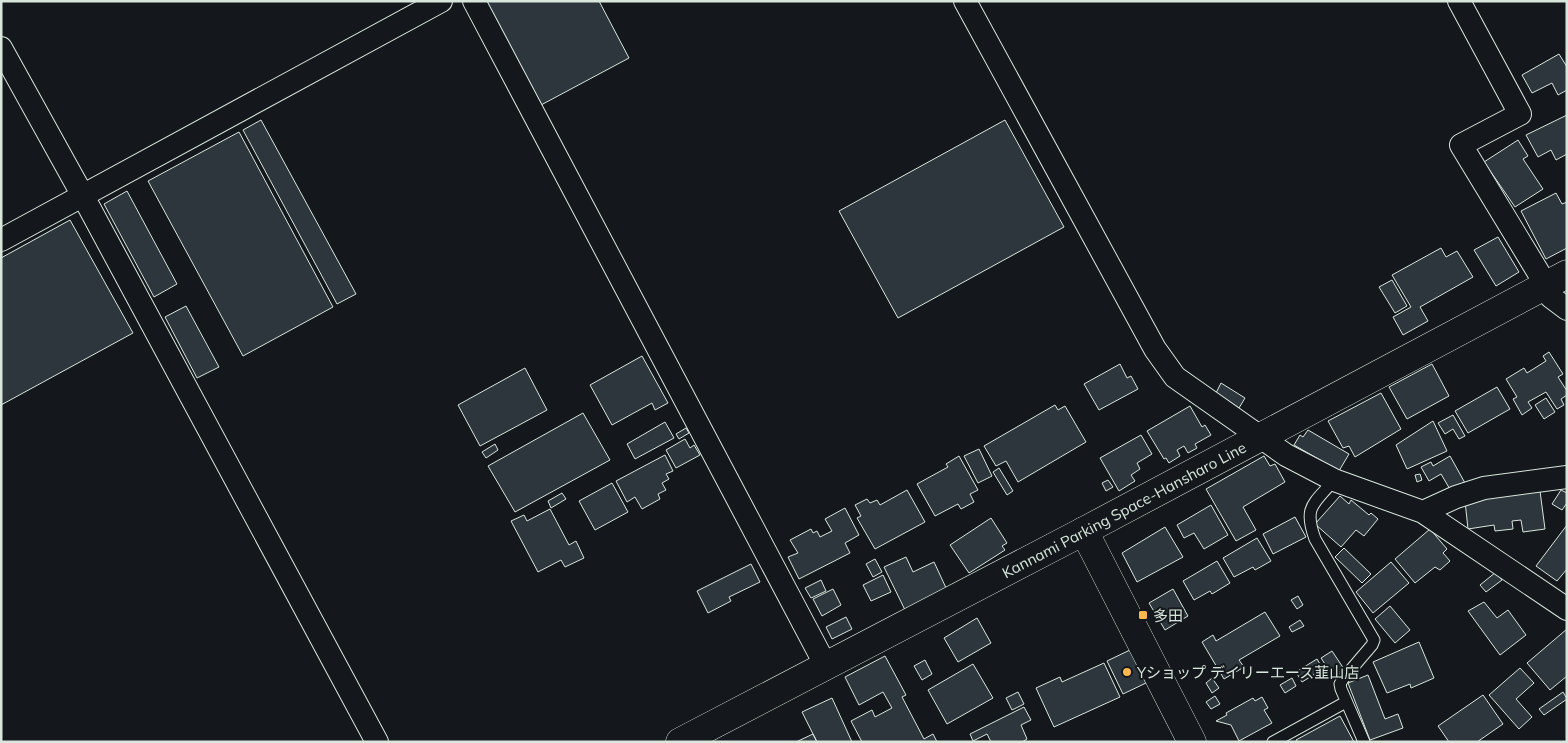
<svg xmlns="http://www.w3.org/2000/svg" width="1568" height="743" font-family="Mulish,'Noto Sans JP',sans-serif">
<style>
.building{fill:#2c363c;stroke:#d8e6dc}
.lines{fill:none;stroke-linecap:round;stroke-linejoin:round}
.lane-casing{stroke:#d8e6dc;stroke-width:13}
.street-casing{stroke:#d8e6dc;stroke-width:24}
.secondary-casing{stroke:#d8e6dc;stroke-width:29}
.lane{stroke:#14181c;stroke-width:11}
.street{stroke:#14181c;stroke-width:22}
.secondary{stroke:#14181c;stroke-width:28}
.poi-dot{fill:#ffb74d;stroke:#14181c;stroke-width:2}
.labels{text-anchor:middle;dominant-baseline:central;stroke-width:4;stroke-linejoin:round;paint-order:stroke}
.street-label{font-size:15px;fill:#d8e6dc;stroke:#14181c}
.poi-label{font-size:15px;fill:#d8e6dc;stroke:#14181c;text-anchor:start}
</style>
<rect width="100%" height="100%" fill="#14181c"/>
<path class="building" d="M485 1H599L629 58 541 105Z
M1559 54 1567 67V90L1558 95 1552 83 1532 93 1522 75Z
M1567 115V154L1556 160 1551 150 1538 157 1526 135Z
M261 120 356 294 337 304 243 130Z
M1005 120 1064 227 898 318 839 211Z
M239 132 333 307 243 356 148 181Z
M1518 140 1528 156 1523 159 1543 189 1515 207 1484 162Z
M127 191 177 284 154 297 104 204Z
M1556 193 1562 204 1567 202V248L1546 259 1521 211Z
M70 220 133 333 1 405V258Z
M1498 237 1519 272 1496 286 1474 250Z
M1441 248 1446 257 1457 251 1473 277 1420 307 1428 321 1403 335 1393 317 1411 307 1392 275Z
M1392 280 1407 306 1395 313 1379 287Z
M186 306 219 367 197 378 165 317Z
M1549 352 1563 374 1558 377 1567 391V395L1561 399 1564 405 1557 409 1546 392 1528 402 1532 408 1522 415 1513 399 1517 397 1506 379 1524 368 1527 373 1546 361 1543 356Z
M642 356 668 403 655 410 652 403 612 425 590 385Z
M1120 364 1127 378 1131 376 1138 389 1099 410 1084 384Z
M1432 364 1449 396 1407 419 1389 387Z
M525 368 547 410 480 446 458 405Z
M1221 383 1245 398 1239 408 1216 393Z
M1497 387 1510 409 1468 433 1455 411Z
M1381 393 1401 429 1355 457 1349 446 1343 448 1328 421Z
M1546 398 1555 412 1544 419 1535 405Z
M1055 405 1058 410 1065 406 1086 442 1018 482 1006 461 996 466 984 446Z
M1190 406 1202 427 1205 425 1211 435 1195 444 1197 448 1188 453 1184 446 1177 450 1180 456 1169 463 1166 458 1164 459 1147 431Z
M583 413 610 460 515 512 488 466Z
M1453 415 1465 436 1459 439 1453 429 1445 434 1438 423Z
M1433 421 1447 451 1407 469 1396 445Z
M665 422 674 438 635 459 627 444Z
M686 428 689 433 679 439 676 434Z
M1308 430 1349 454 1339 471 1294 445 1300 435 1303 437Z
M1141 435 1152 454 1137 463 1140 469 1131 475 1135 481 1119 491 1100 458Z
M685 439 690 448 694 445 700 455 676 468 666 450Z
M495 444 498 450 486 458 482 452Z
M979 449 992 476 978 483 964 456Z
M665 455 673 471 666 474 669 479 662 483 666 490 658 494 660 499 642 509 635 497 627 502 616 481Z
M959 456 978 490 970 494 974 502 961 509 958 504 935 516 917 484 948 467 946 464Z
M1264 456 1270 466 1275 464 1285 482 1243 507 1256 530 1236 541 1206 489Z
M1450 456 1465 483 1451 491 1441 474 1429 481 1421 467 1431 462 1433 466Z
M999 468 1013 491 1007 495 993 472Z
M1420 474 1422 480 1417 482 1415 475Z
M1108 480 1113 487 1106 491 1102 483Z
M612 483 628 512 595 530 579 501Z
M907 490 925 522 875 549 857 518 861 516 855 505 867 499 870 503 877 500 880 505Z
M1561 490 1567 493V503L1562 510 1552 504Z
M1540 491 1545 529 1523 532 1521 520 1512 521 1513 529 1495 531 1494 525 1468 529 1465 501Z
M562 493 566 499 551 508 548 501Z
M1340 496 1349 504 1351 500 1369 515 1371 513 1378 519 1364 536 1356 530 1341 547 1315 524Z
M1211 505 1228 535 1204 549 1194 533 1184 538 1177 525Z
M845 508 859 535 845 543 850 553 799 579 788 557 798 553 790 540 811 529 813 533 817 531 820 537 832 531 825 519Z
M550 509 569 545 576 541 584 558 565 567 561 560 538 572 511 521 524 515 527 521Z
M1295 517 1306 537 1273 554 1263 534Z
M991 518 1007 543 1002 546 1005 550 969 573 950 545Z
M1567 525V569L1557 581 1536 566Z
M1165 527 1183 557 1137 582 1122 553Z
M1430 529 1447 549 1443 553 1450 561 1440 570 1435 567 1415 583 1395 559Z
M1257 538 1271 561 1255 570 1253 567 1234 577 1223 558Z
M1344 548 1371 574 1362 583 1335 557Z
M906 557 913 572 934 562 947 590 905 610 884 567Z
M875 559 882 572 873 577 866 564Z
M1217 561 1230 583 1212 594 1210 591 1194 600 1183 581Z
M1391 562 1409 583 1373 613 1356 592Z
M751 564 760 582 729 597 731 601 708 613 697 591Z
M1496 572 1502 580 1486 592 1480 585Z
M883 575 891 592 871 601 863 585Z
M821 580 826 591 811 598 805 588Z
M833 589 841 605 822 616 813 599Z
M1173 589 1188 616 1165 630 1149 603Z
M1298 596 1303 605 1297 609 1291 600Z
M1484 602 1497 618 1508 610 1526 635 1500 655 1468 611Z
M1390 606 1410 630 1395 643 1375 619Z
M1265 612 1280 636 1239 660 1244 667 1224 679 1202 642 1213 635 1216 641Z
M846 617 852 629 832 639 826 627Z
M977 618 991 643 958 662 944 638Z
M1300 620 1304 626 1292 632 1289 627Z
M1567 629V676L1550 690 1527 663Z
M1419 642 1434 678 1411 688 1410 684 1387 693 1373 662Z
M1130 650 1146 683 1123 694 1107 661Z
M1332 651 1344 669 1333 676 1321 658Z
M885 656 906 695 902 697 924 739 933 734 937 742H862L851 721 872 710 875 717 892 708 883 692 859 705 845 677Z
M1317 659 1323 669 1302 682 1296 672Z
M925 660 932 674 922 680 914 666Z
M1104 663 1120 697 1054 727 1036 688 1060 677 1062 682Z
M973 664 993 698 947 724 928 690Z
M1520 668 1534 683 1516 699 1532 717 1519 729 1489 695Z
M1368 675 1385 719 1398 714 1403 728 1370 740 1348 683Z
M1212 678 1219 688 1212 693 1206 683Z
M1292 678 1296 686 1285 693 1280 685Z
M1018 692 1024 704 1012 710 1006 698Z
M1563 692 1567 699 1544 715 1539 709Z
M1483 695 1503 724 1477 742H1449L1438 726Z
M1215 696 1220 704 1211 709 1206 702Z
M1262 697 1268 708 1264 710 1272 723 1239 741 1231 725 1216 721 1227 715 1226 713 1253 698 1255 701Z
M832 698 852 742H817L802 712Z
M1024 707 1031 720 1021 725 1027 739 1022 742H991L987 734 973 741 970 734Z
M1340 716 1354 742H1297L1296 740Z
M813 734 817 742H796Z"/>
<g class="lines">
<g class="lane-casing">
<path id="lane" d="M1334 480C1314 504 1303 506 1315 539L1374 640 1372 645 1343 679 1340 684 1341 689 1364 742
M1273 742 1346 702"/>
</g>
<g class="street-casing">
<path id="street" d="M474 1 826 666
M965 1 1155 349 1175 377 1286 455 1334 480 1423 512 1567 609
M1459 1 1520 114 1461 145 1546 285
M1 48 83 196 377 742
M1 240 441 1
M1543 287 1551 297 1567 309
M1423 512 1456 497 1484 488 1567 477"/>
</g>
<g class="secondary-casing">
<g id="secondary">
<path d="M1084 531 1192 742"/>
<path id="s1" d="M680 742 1084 531 1567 274"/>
</g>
</g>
<use href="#lane" class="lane"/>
<use href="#street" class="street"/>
<use href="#secondary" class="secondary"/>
</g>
<g class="poi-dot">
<rect x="1138" y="610" width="10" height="10" rx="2.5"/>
<circle cx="1127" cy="672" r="5"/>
</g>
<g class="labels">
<g class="street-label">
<text stroke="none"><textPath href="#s1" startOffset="501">Kannami Parking Space-Hansharo Line</textPath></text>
</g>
<g class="poi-label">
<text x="1153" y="615">多田</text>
<text x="1137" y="672">Yショップ デイリーエース韮山店</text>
</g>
</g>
<rect width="1568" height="743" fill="none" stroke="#d8e6dc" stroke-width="5"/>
</svg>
